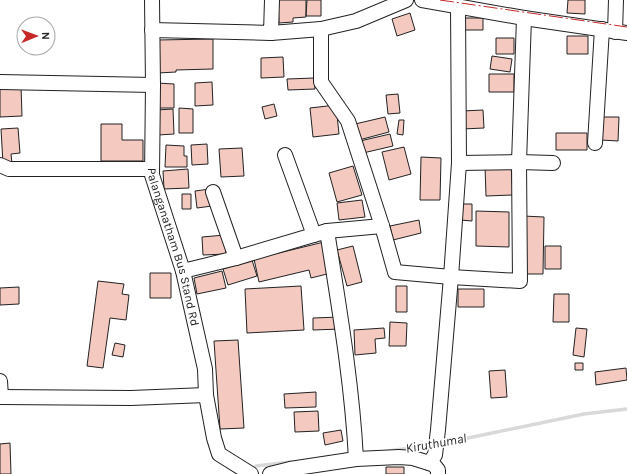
<svg xmlns="http://www.w3.org/2000/svg" width="627" height="474" font-family="Karla,sans-serif">
<style>
.lines{fill:none;stroke-linecap:round;stroke-linejoin:round}
.stream{stroke:#d9d9d9;stroke-width:3.5}
.building{fill:#f3c9c0;stroke:#222}
.minor-casing{stroke:#222;stroke-width:16}
.minor{stroke:#fff;stroke-width:14}
.power{stroke:#c62828;stroke-width:1;stroke-dasharray:14 3 2 3;stroke-linecap:butt}
.labels{text-anchor:middle;dominant-baseline:central;stroke-width:3;stroke-linejoin:round;paint-order:stroke}
.street-label{font-size:12px;fill:#222;stroke:#fff}
.water-label{font-size:13px;font-style:italic;fill:#222;stroke:#fff}
</style>
<rect width="100%" height="100%" fill="#fff"/>
<g class="lines">
<path class="stream" d="M439 444 584 414 627 409
M388 451 433 445
M250 471 256 466 290 462"/>
</g>
<path class="building" d="M278 0H306V17L293 18V22L279 23Z
M307 0H321V16H306Z
M568 0H585V14L567 13Z
M410 13 415 30 397 36 392 19Z
M460 18H483V30H461Z
M567 36H588V54H567Z
M496 38H514V54H496Z
M213 39V69L176 70V72L158 73 157 40Z
M492 56 512 59 510 72 490 69Z
M283 57 284 77 261 78V58Z
M489 74H514V92H489Z
M314 78 315 89 288 90 287 79Z
M212 82 213 105 195 106V83Z
M157 83 174 84V108H157Z
M21 86 22 116 0 117V87Z
M398 94 400 113 388 114 386 95Z
M274 104 277 116 265 119 262 107Z
M336 105 339 134 313 137 310 108Z
M179 108 193 109V133H179Z
M173 109 174 134 158 135 156 110Z
M483 110 484 128 462 129V111Z
M385 117 389 132 359 140 355 124Z
M601 117H619L618 141 601 140Z
M399 120H404L403 135 397 134Z
M101 124H122V140H143V161H101Z
M18 128 20 153 11 154 12 163 3 164 1 129Z
M556 133H587V150H556Z
M390 134 393 146 363 153 360 141Z
M207 144 208 164 192 165 191 145Z
M166 145 184 146V156H187V167H165Z
M404 147 411 174 389 180 382 152Z
M242 148 244 176 221 177 219 149Z
M421 157 441 158 440 200H420Z
M511 165 513 195 486 196 485 166Z
M353 166 362 195 337 202 329 173Z
M188 169 189 188 164 189 163 171Z
M210 189 212 206 197 208 195 191Z
M182 194H191V209H182Z
M362 200 365 217 339 220 337 203Z
M461 204H472V221L460 220Z
M476 211 509 212V247L476 246Z
M523 216 544 217 543 274H523Z
M419 220 421 233 393 240 390 226Z
M225 235 226 254 203 255 202 237Z
M324 242 331 273 311 278 309 270 259 282 254 259Z
M353 246 362 282 347 286 337 250Z
M545 246H561V269H545Z
M252 260 257 276 228 285 223 269Z
M222 271 226 288 197 294 194 278Z
M150 273H171V298H150Z
M98 281 124 284 122 294 129 295 126 320 110 318 103 368 87 366Z
M301 286 304 330 247 333 245 289Z
M396 286H407V312H396Z
M19 287V304L0 305V288Z
M458 289H484V307H458Z
M554 294H569V322H553Z
M340 317 341 329 313 330V318Z
M390 322 407 323 406 346H389Z
M384 328 385 338 375 339 376 353 355 355 354 330Z
M576 328 587 329 584 357 573 355Z
M238 340 244 428 220 429 214 341Z
M115 343 125 345 123 357 112 355Z
M575 363H583V370H575Z
M626 368 627 380 596 385 595 372Z
M505 370 507 397 491 398 489 371Z
M316 392V407L285 408 284 394Z
M318 411 319 431 295 432 294 412Z
M341 430 343 441 325 445 323 433Z
M10 443 11 474H0V444Z
M386 467H404V474H386Z"/>
<g class="lines">
<g class="minor-casing">
<g id="minor">
<path id="s1" d="M152 0 153 85 152 175 183 271 205 369 206 395 214 438 219 454 251 474"/>
<path d="M422 0 524 18 627 33"/>
<path d="M321 29V82L348 121 382 226 395 272 451 277 520 281 519 162 524 18"/>
<path d="M152 30 271 33 272 0"/>
<path d="M615 32 616 0"/>
<path d="M271 33 321 29 356 21 406 0"/>
<path d="M0 82 153 85"/>
<path d="M595 143 602 29"/>
<path d="M285 155 314 235"/>
<path d="M459 163 519 162 553 163"/>
<path d="M0 165 9 169H152"/>
<path d="M213 192 236 258"/>
<path d="M327 231 382 226"/>
<path d="M183 271 236 258 327 231C339 307 352 382 356 459"/>
<path d="M0 381 1 397"/>
<path d="M0 397 131 398 206 395"/>
<path d="M429 463 435 455 438 430 451 277 459 163 458 6"/>
<path d="M270 474 290 469 356 459 399 457 413 458 429 463 434 465 438 470V474"/>
</g>
</g>
<use href="#minor" class="minor"/>
<path class="power" d="M440 0 627 27"/>
</g>
<g class="labels">
<g class="street-label">
<text stroke="none"><textPath href="#s1" startOffset="250">Palanganatham Bus Stand Rd</textPath></text>
</g>
<g class="water-label">
<text transform="translate(436 443) rotate(-10)">Kiruthumal</text>
</g>
</g>
<g transform="translate(36 36) rotate(89)"><circle r="19" fill="#ffffff" stroke="#a7a7a7"/>
<path d="M0-3L7 15L0 10L-7 15Z" fill="#c62828"/>
<text y="-6" font-size="11" font-weight="bold" text-anchor="middle" fill="#222222">N</text>
</g>
</svg>
